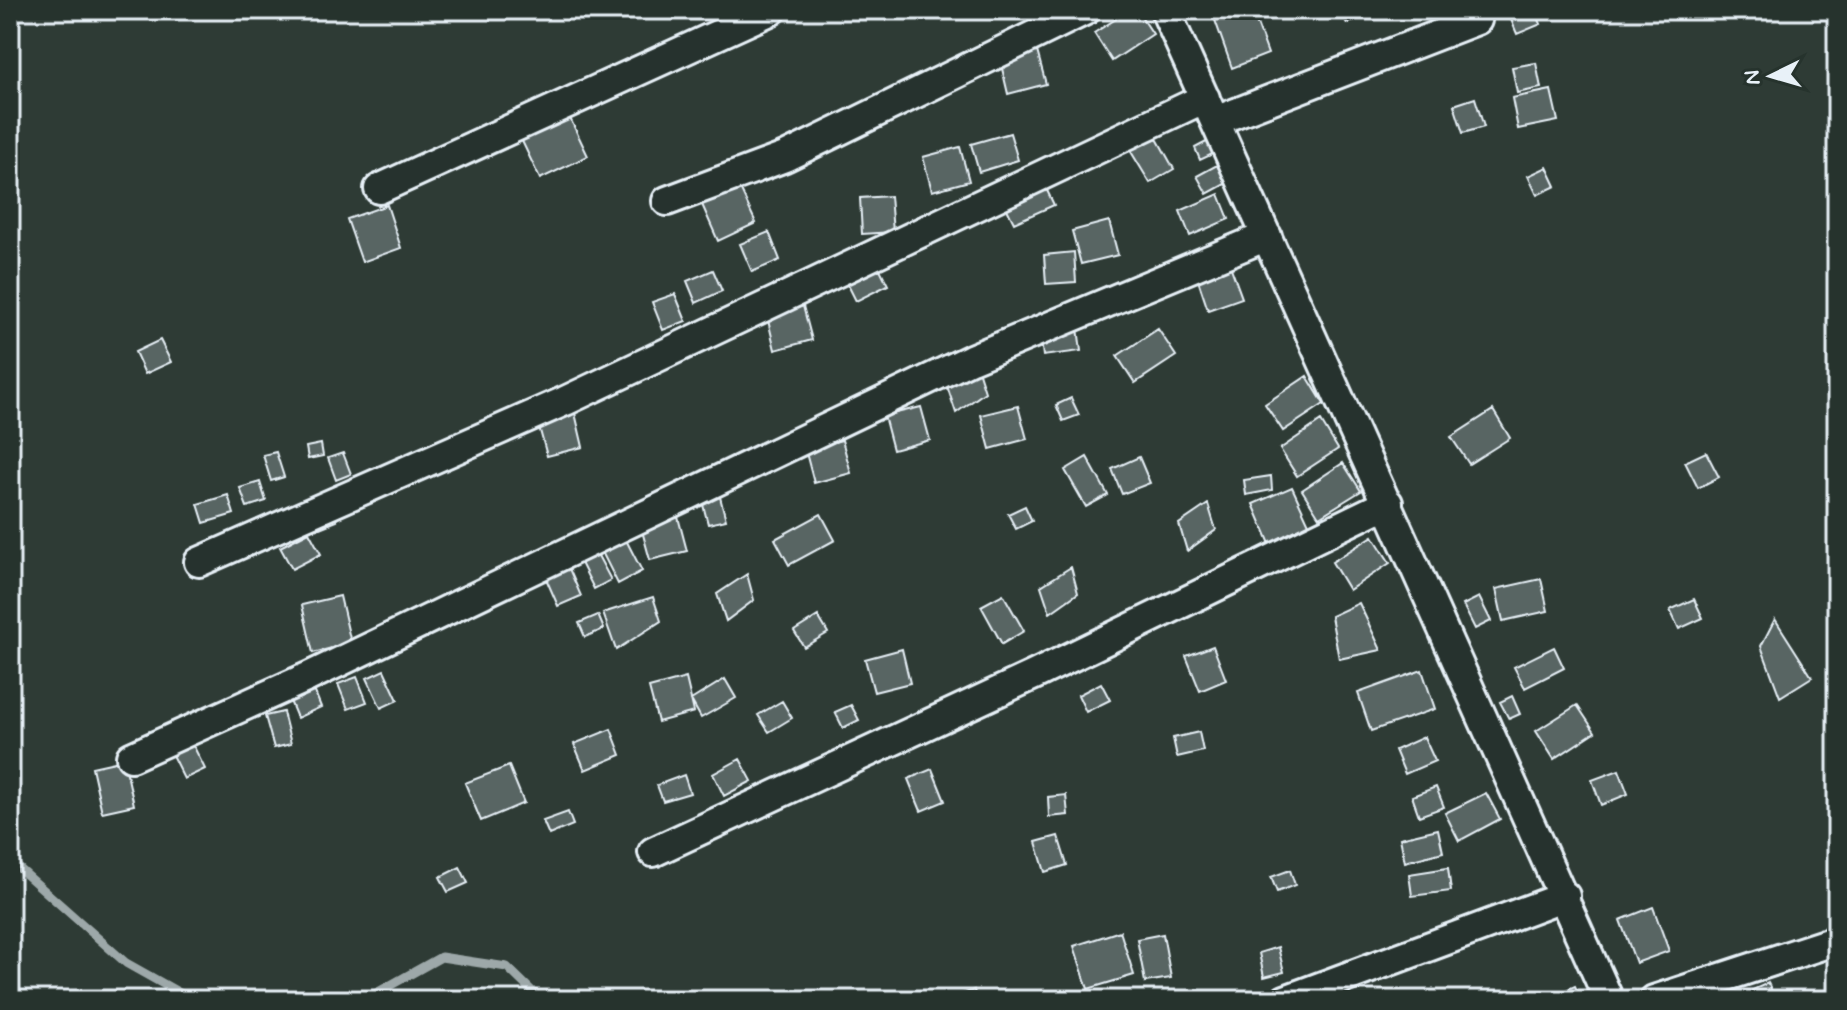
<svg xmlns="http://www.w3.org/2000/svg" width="1847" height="1010" font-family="Mynerve,sans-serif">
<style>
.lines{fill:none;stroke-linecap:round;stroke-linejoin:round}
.stream{stroke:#9da8a9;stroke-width:9}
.building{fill:#596563;stroke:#e8f1f8;stroke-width:2}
.minor-casing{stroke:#e8f1f8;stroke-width:34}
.minor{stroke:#26332d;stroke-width:28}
</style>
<rect width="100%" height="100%" fill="#2e3b35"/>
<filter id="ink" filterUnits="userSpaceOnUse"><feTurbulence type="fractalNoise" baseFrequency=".0125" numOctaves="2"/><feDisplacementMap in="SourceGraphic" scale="16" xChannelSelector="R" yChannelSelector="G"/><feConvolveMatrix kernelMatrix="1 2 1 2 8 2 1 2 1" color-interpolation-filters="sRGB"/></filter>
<g filter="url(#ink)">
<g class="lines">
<path class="stream" d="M10 223V252
M10 864 19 868 126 963 183 995 246 1000
M364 1000 441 957 507 967 541 1000"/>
</g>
<path class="building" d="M1130 10H1137L1153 34 1112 61 1094 33Z
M1242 10H1252L1268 54 1232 68 1215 20Z
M1341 10H1377L1347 24Z
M1507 10H1535L1541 24 1517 34Z
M1037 51 1046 84 1008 94 1000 60Z
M1536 63 1541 88 1517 93 1512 67Z
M1551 90 1558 121 1518 129 1512 98Z
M1475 98 1484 127 1463 133 1454 105Z
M568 114 588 156 540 179 520 137Z
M1010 133 1018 160 979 172 971 144Z
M1155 135 1174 169 1150 183 1130 150Z
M1214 138 1219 151 1200 160 1195 148Z
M960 147 969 181 932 191 923 157Z
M1217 165 1227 183 1207 194 1197 176Z
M1547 167 1556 186 1537 195 1528 176Z
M737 182 756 223 718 241 700 200Z
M1043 182 1054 205 1014 223 1003 201Z
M1219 194 1229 219 1190 236 1180 211Z
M890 196 893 232 862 234 860 198Z
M387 205 401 248 362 262 347 219Z
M1109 221 1118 255 1081 264 1072 231Z
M769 232 780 260 752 272 740 244Z
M1074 252 1076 282 1046 284 1044 255Z
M1227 257 1242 298 1208 310 1194 268Z
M878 265 888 285 856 301 846 281Z
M713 270 722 291 696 303 687 281Z
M675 294 686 321 663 330 652 302Z
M803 306 812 340 775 350 767 316Z
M1078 328 1081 351 1043 356 1040 333Z
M1158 329 1176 356 1135 383 1117 356Z
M160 340 171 362 145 374 135 352Z
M977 367 985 392 956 413 947 386Z
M1307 376 1324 404 1283 431 1265 404Z
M1071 398 1079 415 1063 421 1056 405Z
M1018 406 1027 439 990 449 981 415Z
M921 407 930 440 893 450 884 416Z
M1493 410 1510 438 1469 464 1451 437Z
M575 413 583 447 547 456 538 423Z
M1321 421 1338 449 1297 476 1280 449Z
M842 440 851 473 814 483 805 449Z
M321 444 323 456 308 459 306 447Z
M276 452 284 477 271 481 263 455Z
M1706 452 1719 477 1698 488 1685 462Z
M343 453 351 474 336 480 328 458Z
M1087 457 1108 495 1086 507 1065 470Z
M1139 457 1150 483 1122 494 1112 469Z
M1343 463 1361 491 1319 517 1302 490Z
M1271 476 1272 490 1246 495 1244 480Z
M260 482 266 501 247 507 240 488Z
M1292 487 1310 526 1270 544 1253 504Z
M719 493 726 520 708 524 701 497Z
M228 495 234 514 204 523 198 504Z
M1208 504 1216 530 1187 551 1179 524Z
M331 506 337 521 315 530 309 515Z
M1025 506 1032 521 1016 529 1008 514Z
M821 514 835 540 789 565 775 539Z
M678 517 687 551 650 560 641 527Z
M309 532 321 554 292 569 280 547Z
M1373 536 1390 563 1349 590 1332 562Z
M625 538 642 571 618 584 601 550Z
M595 550 611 580 594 589 579 559Z
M567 564 581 596 558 606 544 574Z
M1071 567 1078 593 1050 613 1041 586Z
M747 574 754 600 726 621 717 594Z
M1541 579 1548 611 1503 621 1496 589Z
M1003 594 1024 631 1002 644 981 606Z
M340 596 351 643 313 653 302 605Z
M653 597 661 621 616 650 603 613Z
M1479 597 1491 621 1475 629 1463 605Z
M1694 599 1703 618 1679 629 1670 610Z
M1359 603 1381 650 1339 659 1331 616Z
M598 615 604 629 585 637 579 623Z
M818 616 828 633 804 647 794 631Z
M1775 619 1812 677 1780 697 1761 646Z
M1213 646 1226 680 1200 691 1186 656Z
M1554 647 1564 668 1525 688 1514 667Z
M902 649 910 683 874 692 865 659Z
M384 670 398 700 381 708 367 678Z
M1422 670 1435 709 1371 731 1358 693Z
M357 677 367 702 348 709 338 684Z
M686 678 694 712 658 722 649 688Z
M725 679 736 698 701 718 691 700Z
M1101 683 1110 700 1086 712 1078 695Z
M314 690 321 707 297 718 290 701Z
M1512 696 1520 714 1509 719 1500 702Z
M782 701 792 718 769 732 758 715Z
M851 705 859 720 843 728 835 712Z
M1577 705 1595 732 1554 759 1536 731Z
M283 712 291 744 274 748 265 716Z
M611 729 621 755 585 770 574 744Z
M1199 732 1203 751 1177 757 1173 738Z
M1424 737 1435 761 1405 774 1395 750Z
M192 743 205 769 184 779 171 753Z
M740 759 752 781 724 796 713 774Z
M124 760 134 805 102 812 92 767Z
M509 766 524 803 481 821 465 783Z
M932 769 945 801 921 811 908 779Z
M1619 770 1628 794 1601 805 1592 780Z
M684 775 690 793 663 801 657 785Z
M1436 787 1444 807 1419 816 1412 796Z
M1486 793 1500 819 1459 841 1445 813Z
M1066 795 1068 815 1049 817 1048 797Z
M568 812 573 825 549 835 543 821Z
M1438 829 1443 852 1405 862 1400 838Z
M1058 836 1067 865 1045 872 1036 842Z
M460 867 468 883 448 892 440 877Z
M1448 868 1451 891 1412 896 1409 874Z
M1290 870 1295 885 1277 892 1271 877Z
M1653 907 1669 951 1636 963 1620 920Z
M1120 931 1134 975 1088 989 1074 946Z
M1163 934 1171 978 1145 982 1137 939Z
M1278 947 1284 972 1264 977 1259 953Z
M1768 983 1776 1000H1736L1735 998Z
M1575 986 1581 1000H1543Z
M974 990 977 1000H950L949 998Z"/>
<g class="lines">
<g class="minor-casing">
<path id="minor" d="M1165 10 1609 1000
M1215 121 1477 20
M379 189 772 10
M667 201 785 157 1086 10
M199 562 565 401 1205 98
M131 757 308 677 971 359 1267 236
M653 852 1034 675 1388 503
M1285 1000 1565 896
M1654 1000 1837 940"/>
</g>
<use href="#minor" class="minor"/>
</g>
</g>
<rect width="1847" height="1010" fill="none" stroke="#26332d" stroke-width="40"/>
<rect x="20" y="20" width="1807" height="970" fill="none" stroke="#e8f1f8" stroke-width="3" filter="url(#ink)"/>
<g transform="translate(1771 76) rotate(265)" stroke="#26332d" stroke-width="6" paint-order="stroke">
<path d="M0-6L14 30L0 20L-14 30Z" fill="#e8f1f8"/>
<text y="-12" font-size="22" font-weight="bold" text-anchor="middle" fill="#e8f1f8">N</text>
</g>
</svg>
